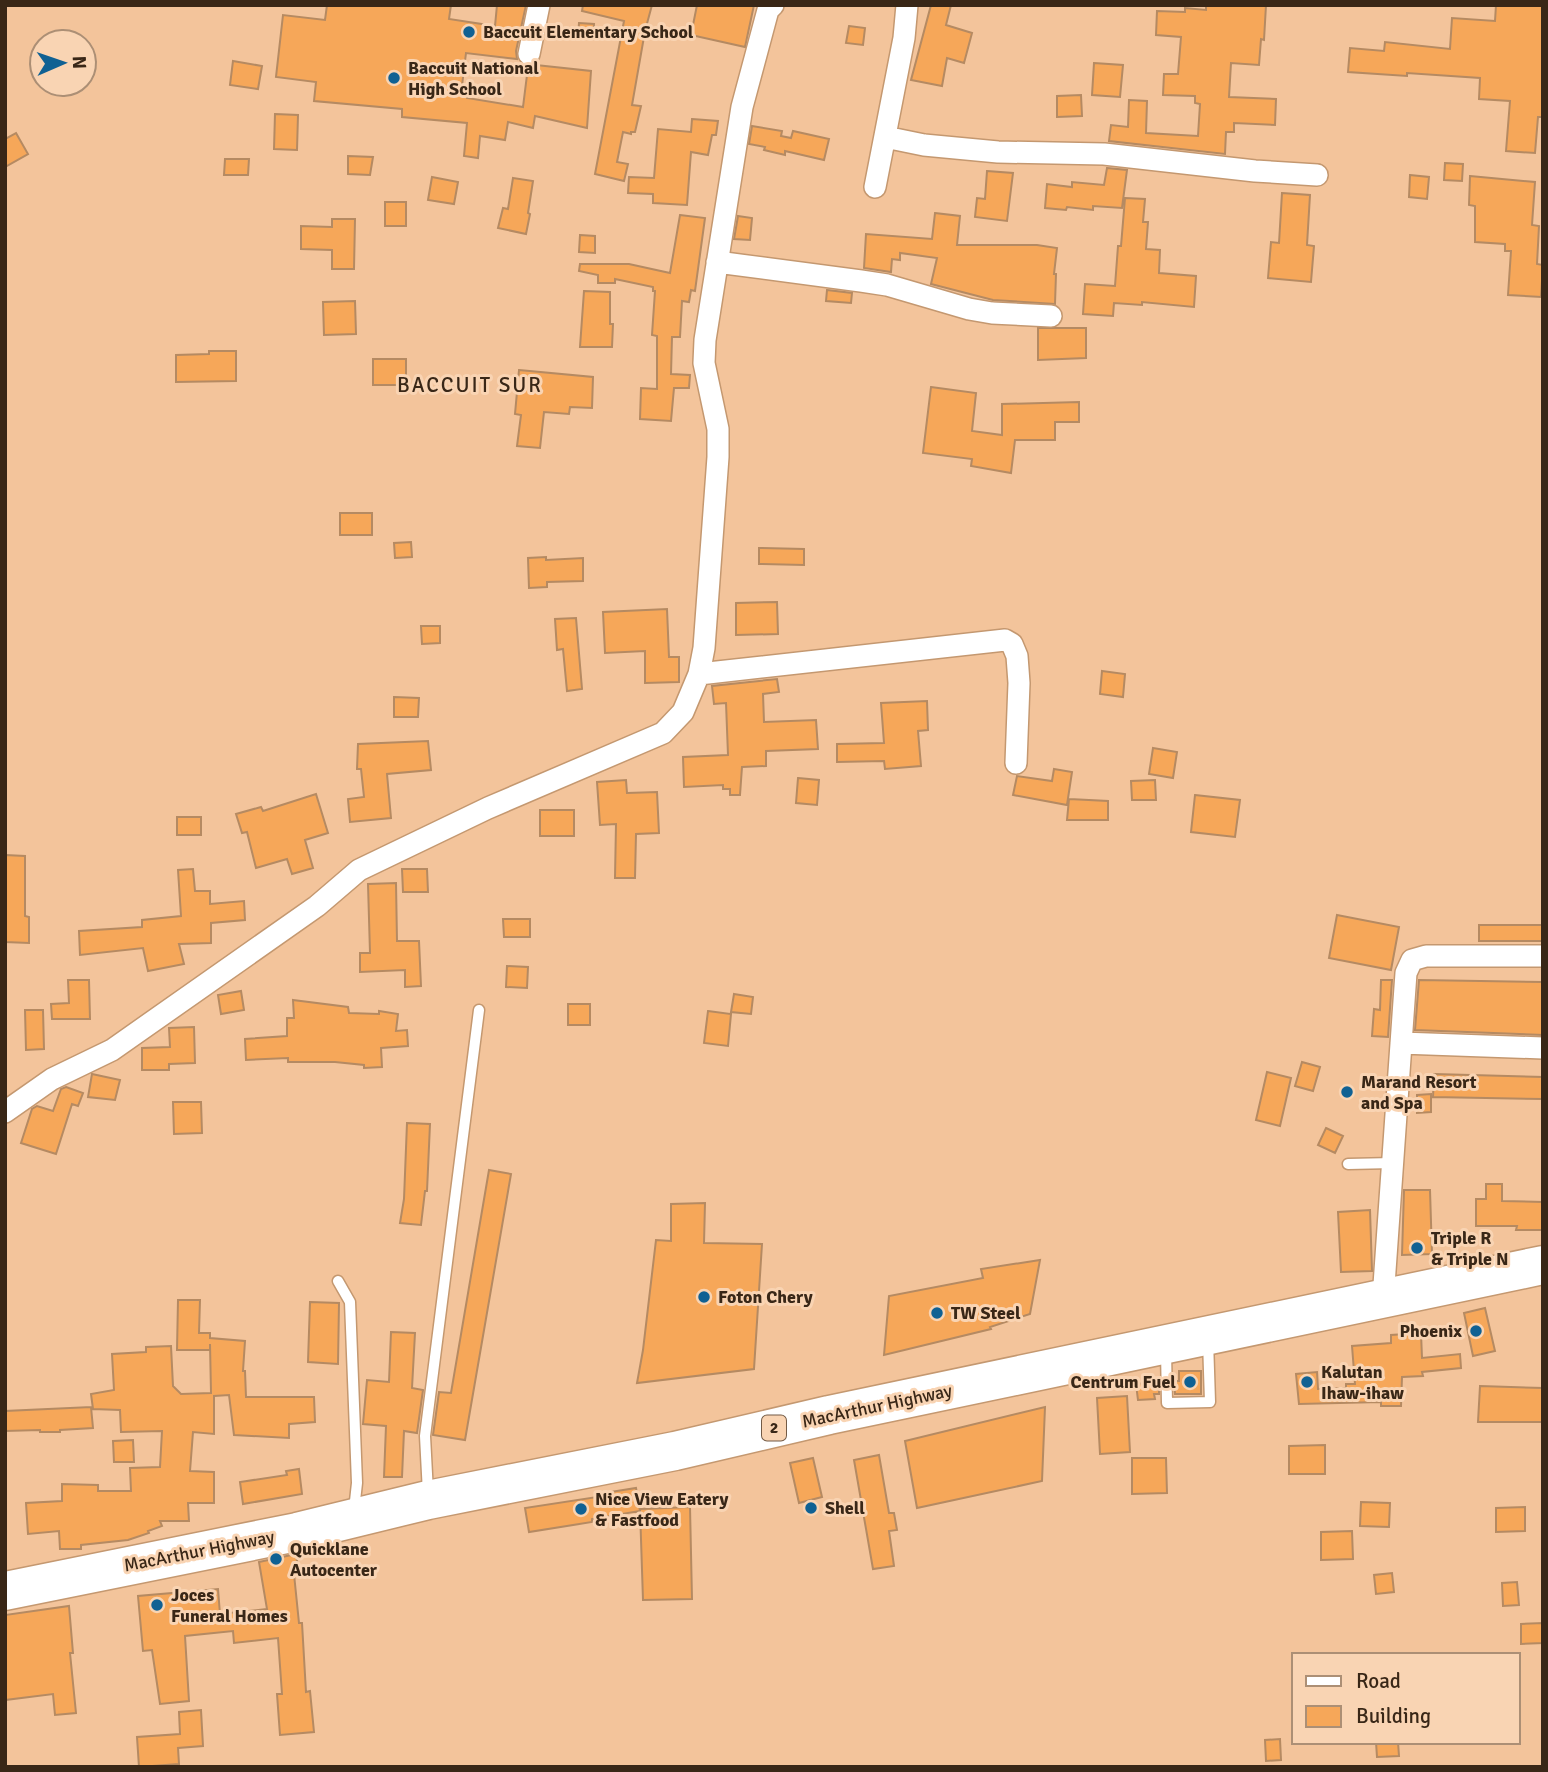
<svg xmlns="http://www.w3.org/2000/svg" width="1548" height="1772" font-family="Signika,sans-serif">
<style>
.building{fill:#f6a759;stroke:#b58a62;stroke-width:2}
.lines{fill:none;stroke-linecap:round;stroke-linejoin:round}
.lane-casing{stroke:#c49870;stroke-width:13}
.street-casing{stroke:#c49870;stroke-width:24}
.highway-casing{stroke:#c49870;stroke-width:41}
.lane{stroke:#fff;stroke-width:10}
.street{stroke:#fff;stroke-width:21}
.highway{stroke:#fff;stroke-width:38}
.poi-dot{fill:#106193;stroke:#f9d4b3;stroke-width:2.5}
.labels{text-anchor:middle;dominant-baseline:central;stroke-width:6;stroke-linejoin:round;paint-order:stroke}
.shield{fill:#f9d4b3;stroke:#735b46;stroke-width:2}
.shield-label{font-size:16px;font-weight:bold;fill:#392717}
.poi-label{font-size:18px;font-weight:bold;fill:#392717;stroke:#f9d4b3;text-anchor:start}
.street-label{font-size:18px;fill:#392717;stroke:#f9d4b3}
.quarter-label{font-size:21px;letter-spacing:2px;fill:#392717;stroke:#f9d4b3}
</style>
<rect width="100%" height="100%" fill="#f3c49b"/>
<path class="building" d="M327 5H451L449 19 495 26 497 5H526L516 51 517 59 466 53 461 94 467 95V98L523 107 528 67 536 65 591 71 587 128 535 116 533 128 508 122 505 140 480 136 478 158 464 156 467 123 402 117V109L314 101 316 82 276 77 283 15 325 20Z
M583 5H652L645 31 632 105 641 106 635 132H631V134L623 132 617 162 628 164 624 181 595 174 624 21 582 11Z
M697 5H754L745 47 691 35Z
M931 5H951L946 25 972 33 964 63 947 58 942 86 911 80Z
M1206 5H1266L1264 40 1261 39 1259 65 1231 63 1229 97 1276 99 1275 125 1234 123V132H1226L1225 154 1109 141 1111 125 1128 127 1129 100 1147 101 1146 133 1198 136 1200 104 1195 103V96L1163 95 1164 74H1178L1181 37 1156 35 1157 11 1185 12V8L1206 10Z
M1496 5H1543V117H1538L1535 153 1506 151 1510 101 1479 99 1480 78 1407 73V76L1348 72 1350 48 1384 51 1385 42 1450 49 1452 18 1495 21Z
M579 23 594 24 593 39 578 37Z
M849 26 865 28 863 45 846 43Z
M233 61 262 66 258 89 230 85Z
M1094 63 1123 65 1120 97 1092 95Z
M1081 95 1082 116 1057 117V96Z
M275 114 298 115 297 150 274 149Z
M692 119 718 121 716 135H712L708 155 691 152 687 205 653 203V194L628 193 629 177 654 178 658 129 691 132Z
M752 126 782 131 781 136 791 138 793 131 829 139 824 160 785 151V155L764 150 765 147 749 144Z
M16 133 28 154 5 167V139Z
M348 156 373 157 370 175 348 174Z
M225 159H249L248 175H224Z
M1445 163 1463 164 1462 181 1444 180Z
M1107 168 1127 170 1122 208 1093 206V210L1067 207 1066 210 1045 208 1047 184 1072 187V182L1104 185Z
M987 171 1013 173 1007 221 975 217 977 198 985 199Z
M1410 175 1429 177 1427 199 1409 197Z
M1470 176 1535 182 1532 225 1539 226 1537 264 1543 265 1541 297 1508 295 1511 251H1505V244L1475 242V206L1469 205Z
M432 177 458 182 454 204 428 200Z
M513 178 533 181 528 213 530 214 526 234 498 228 503 208 508 209Z
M1282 193 1310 195 1307 245 1314 246 1311 282 1268 278 1271 242 1279 243Z
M1125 198 1145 199 1143 222H1148L1146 249 1160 250 1159 273 1196 276 1194 307 1142 302V305L1114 303 1113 316 1083 314 1085 284 1115 286 1118 246H1121Z
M385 202H406V226H385Z
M935 213 960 216 957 245H1037L1057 248 1054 274H1056L1055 304 993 300 931 284 937 258 900 253V260L892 259 891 272 864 268 866 234 932 239Z
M680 215 705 218 695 291 691 290 689 302 682 301 680 337H672L671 374 690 375 689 388H674L671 421 640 419 641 388 657 389V336L652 335 655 291H653V287L615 279V283H598V275L579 271 580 264H629L670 273Z
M738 216 752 218 750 240 734 239Z
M332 219H355L354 269H332V250L301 249V226L332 227Z
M580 235 595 236V253L579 252Z
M827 290 852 293 851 303 826 301Z
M584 291 610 292V324H613L612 347H580Z
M355 301 356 334 324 335 323 302Z
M1038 328H1086V358L1038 360Z
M209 351H236V381L176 382V355L209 354Z
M373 359H406V385H373Z
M519 370 593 377 592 408 570 407 569 414 544 412 540 448 517 446 521 415 515 414Z
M931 387 976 393 972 431 1002 435V404L1079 402V422H1055V440H1015L1011 473 971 466 972 459 923 453Z
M340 513H372V535H340Z
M411 542 412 557 395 558 394 543Z
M759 548 804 549V565L759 564Z
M546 557V560L583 558V581L547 582V587L529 588 528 558Z
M777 602 778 634 736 635V603Z
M667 609 669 657H679V682L645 683V651L605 653 603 612Z
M576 618 582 689 567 691 563 649 557 650 555 619Z
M421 626H440V643L422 644Z
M1102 671 1125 674 1123 697 1100 694Z
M777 679 779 692 763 694 764 722 816 720 818 749 766 751V766L742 767 740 795H730V789H723V785L684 787 683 757 728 755 726 703 714 704 712 686Z
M394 697 419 698 418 717H394Z
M927 701 928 730 918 731 921 766 885 769 884 761 837 762V744L884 743 881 703Z
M428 741 431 770 387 774 391 818 350 822 348 799 364 797 361 769H357L358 744Z
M1153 748 1177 752 1173 778 1149 774Z
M1054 769 1072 772 1067 805 1013 795 1017 776 1052 781Z
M798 778 819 780 817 805 796 803Z
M626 780 627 793 657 792 659 833 636 834 635 878H615L616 824 600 825 597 782Z
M1155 780 1156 800H1132L1131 781Z
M316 794 328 833 305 840 313 868 292 874 287 859 256 868 247 832 242 833 236 814 261 807 263 811Z
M1195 795 1240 800 1235 837 1191 832Z
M1069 799 1108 801V820H1067Z
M540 810H574V836H540Z
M177 817H201V835H177Z
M5 855 25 856V916L29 917V943L5 942Z
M193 869 195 891H210V904L244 901 245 920 211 923V943L179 944 184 964 148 971 143 948 80 955 79 931 142 927V920L181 916 178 870Z
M402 869H427L428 892H403Z
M396 883 397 941H419L421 986 405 987V970L360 972V953H370L368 884Z
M1337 915 1399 927 1391 970 1329 958Z
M503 919H530V937H504Z
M1479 925H1543V941H1479Z
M507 966 528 967 527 988 506 987Z
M68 980H89L90 1019H52L51 1004 69 1003Z
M1381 980H1392L1388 1037 1372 1036 1374 1009 1380 1010Z
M1419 980 1543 982V1035L1415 1030Z
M241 991 244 1010 221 1014 218 995Z
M734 994 753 997 751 1014 731 1012Z
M293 1000 348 1007 349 1013 379 1014V1011L398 1014 396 1031 407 1030 408 1046 381 1048 382 1067 364 1068V1065L335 1062H288V1058L246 1060 245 1039 287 1036V1018H294Z
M568 1004H590V1025H568Z
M25 1010H43L44 1049 26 1050Z
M708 1011 731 1014 728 1046 704 1043Z
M194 1027 195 1063 169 1064V1070H142V1048L170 1047 169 1028Z
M1302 1062 1320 1067 1313 1091 1295 1086Z
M1267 1072 1291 1078 1280 1126 1256 1120Z
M92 1074 120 1080 115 1100 88 1097Z
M1434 1074 1543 1077V1099L1433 1097Z
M66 1087 83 1093 78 1106 72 1104 56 1154 21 1143 32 1109 37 1106 53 1111 61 1089Z
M1431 1094V1112L1417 1113V1095Z
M173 1102H201L202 1133 174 1134Z
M407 1123 430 1124 427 1191H425L421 1225 400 1223 404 1199Z
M1326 1128 1343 1136 1335 1153 1318 1145Z
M489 1170 511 1174 465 1440 433 1435 439 1392 451 1393Z
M1486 1184H1502V1201L1543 1202V1230H1516L1517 1226H1476V1199H1486Z
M1404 1190H1430L1432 1254 1402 1255Z
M705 1203 704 1243 762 1244 754 1369 637 1383 643 1350 656 1240 671 1241V1204Z
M1370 1210 1372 1271 1341 1272 1338 1212Z
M1040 1260 1030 1314 990 1327 991 1329 884 1355 889 1296 983 1278 981 1269Z
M178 1300H200L199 1333H210V1338L245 1341 243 1371H245L246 1397H314L315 1422 289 1424V1438L234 1435 229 1395 214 1396V1434L193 1432 190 1471 214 1472V1503H188L189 1521H160L162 1526 148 1531 149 1533 128 1540 81 1545V1549H60L59 1531 28 1534 26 1503 62 1501V1484L98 1485V1491H131L130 1468 160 1467 162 1431 121 1432 120 1410 93 1409 91 1394 114 1390 112 1354 146 1352V1347L171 1346 173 1386 181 1394 211 1393 210 1344V1350H177Z
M310 1302 339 1303 338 1364 308 1362Z
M1485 1308 1495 1351 1473 1356 1464 1313Z
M391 1332 415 1333 412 1388 423 1390 417 1433 404 1431 402 1477H384L386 1426 363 1424 367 1380 389 1382Z
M1421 1333 1422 1358 1460 1354 1461 1368 1422 1372 1423 1376 1402 1377 1401 1406H1381V1402L1299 1404 1296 1374 1317 1372 1318 1389 1346 1388V1384H1355L1352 1346 1391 1343V1335Z
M1179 1371H1201V1394H1175L1174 1381H1179Z
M1159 1382V1394H1154L1155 1399 1138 1400 1136 1384Z
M1480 1386 1543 1388V1422H1478Z
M1127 1396 1130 1452 1100 1454 1097 1398Z
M91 1407 93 1428 60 1430V1432H40V1430L5 1431V1411Z
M1045 1407 1042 1481 917 1508 905 1441Z
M133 1440 134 1462H114L113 1441Z
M1325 1445V1474H1289V1446Z
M879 1455 889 1513H894L897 1530 889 1531 894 1566 873 1569 854 1460Z
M813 1458 822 1497 799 1503 790 1463Z
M1132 1458H1166L1167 1493 1132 1494Z
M299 1469 302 1494 243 1504 240 1482 287 1475 286 1471Z
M636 1488 640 1511 592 1519V1522L529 1532 525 1508 604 1496V1493Z
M1361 1502 1390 1503 1389 1527 1360 1526Z
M690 1507 692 1599 643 1600 640 1509Z
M1525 1507V1531L1496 1532V1508Z
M1352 1531 1353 1559 1321 1560V1532Z
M296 1554 299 1574H294L299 1623H302L306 1692 310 1691 314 1732 280 1735 277 1694H282L278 1638 234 1643 233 1631 185 1636 189 1701 160 1704 152 1650 143 1651 138 1596 218 1589 220 1614 267 1609 259 1562Z
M1392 1573 1394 1592 1376 1594 1374 1575Z
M1517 1582 1519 1605 1503 1606 1502 1583Z
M69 1606 73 1653H70L76 1713 55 1715 53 1694 5 1700V1615Z
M1543 1623V1643L1521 1644V1624Z
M201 1710 203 1746 178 1748 179 1764 139 1767 137 1737 180 1734 179 1712Z
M1280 1739 1281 1760 1266 1761 1265 1740Z
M1376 1742H1398L1399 1756 1377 1757Z"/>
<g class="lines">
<g class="lane-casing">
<path id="lane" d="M1348 1164 1393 1163
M338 1281 350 1302 357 1483 354 1510
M1166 1351 1167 1403 1210 1402 1208 1340
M428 1493 425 1436 479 1010"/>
</g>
<g class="street-casing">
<path id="street" d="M529 54 539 5
M885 137 924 145 998 152 1104 154 1255 171 1317 175
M875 187 904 38 907 5
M717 262 861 281 887 285 969 309 992 313 1051 316
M699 674 1005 640 1012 644 1017 656 1019 683 1016 763
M1401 1043 1543 1048
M5 1112 52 1079 112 1050 317 906 359 870 488 808 663 733 683 712 699 674 704 648 718 457V429L704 363 705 340 742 107 768 10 773 5
M1383 1299 1406 973 1412 960 1426 956H1543"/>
</g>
<g class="highway-casing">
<path id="highway" d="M5 1591 297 1532 428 1500 675 1451 829 1415 1543 1265"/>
</g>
<use href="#lane" class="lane"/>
<use href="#street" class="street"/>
<use href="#highway" class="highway"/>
</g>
<g class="poi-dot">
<circle cx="469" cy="32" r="7"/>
<circle cx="394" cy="78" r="7"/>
<circle cx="1347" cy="1092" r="7"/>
<circle cx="1417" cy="1248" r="7"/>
<circle cx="704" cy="1297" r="7"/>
<circle cx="937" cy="1313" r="7"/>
<circle cx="1476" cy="1331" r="7"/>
<circle cx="1190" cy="1382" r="7"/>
<circle cx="1307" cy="1382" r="7"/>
<circle cx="811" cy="1508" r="7"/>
<circle cx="581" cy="1509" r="7"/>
<circle cx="276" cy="1559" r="7"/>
<circle cx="157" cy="1605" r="7"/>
</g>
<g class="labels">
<rect class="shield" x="762" y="1415.5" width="24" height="25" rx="5"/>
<g class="shield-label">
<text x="774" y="1428">2</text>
</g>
<g class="poi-label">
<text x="483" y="32">Baccuit Elementary School</text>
<text x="408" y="68">Baccuit National<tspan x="408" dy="21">High School</tspan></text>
<text x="1361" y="1082">Marand Resort<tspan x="1361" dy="21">and Spa</tspan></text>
<text x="1431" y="1238">Triple R<tspan x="1431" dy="21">&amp; Triple N</tspan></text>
<text x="718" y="1297">Foton Chery</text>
<text x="951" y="1313">TW Steel</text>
<text x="1462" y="1331" text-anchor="end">Phoenix</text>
<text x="1321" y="1372">Kalutan<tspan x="1321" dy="21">Ihaw-ihaw</tspan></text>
<text x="1176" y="1382" text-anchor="end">Centrum Fuel</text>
<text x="595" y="1499">Nice View Eatery<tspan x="595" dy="21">&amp; Fastfood</tspan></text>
<text x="825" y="1508">Shell</text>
<text x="290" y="1549">Quicklane<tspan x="290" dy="21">Autocenter</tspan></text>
<text x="171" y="1595">Joces<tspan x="171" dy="21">Funeral Homes</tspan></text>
</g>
<g class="street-label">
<text transform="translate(877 1406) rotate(-12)">MacArthur Highway</text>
<text transform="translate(199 1551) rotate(-11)">MacArthur Highway</text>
</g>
<g class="quarter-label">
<text x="470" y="385">BACCUIT SUR</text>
</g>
</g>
<rect width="1548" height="1772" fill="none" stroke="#392717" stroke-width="14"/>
<rect x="1292" y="1653" width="228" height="91" fill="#f9d4b3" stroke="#ac8f75" stroke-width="2"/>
<rect x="1306" y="1676" width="35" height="10" fill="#ffffff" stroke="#ac8f75" stroke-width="2"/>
<text x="1356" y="1688" font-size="21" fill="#392717">Road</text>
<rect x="1306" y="1706" width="35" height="21" fill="#f6a759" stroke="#ac8f75" stroke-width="2"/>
<text x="1356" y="1723" font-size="21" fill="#392717">Building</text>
<g transform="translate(63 63) rotate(88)"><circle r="33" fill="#f9d4b3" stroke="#ac8f75" stroke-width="2"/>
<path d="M0-5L12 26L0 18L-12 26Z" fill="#106193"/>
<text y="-10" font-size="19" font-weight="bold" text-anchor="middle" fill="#392717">N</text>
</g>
</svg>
